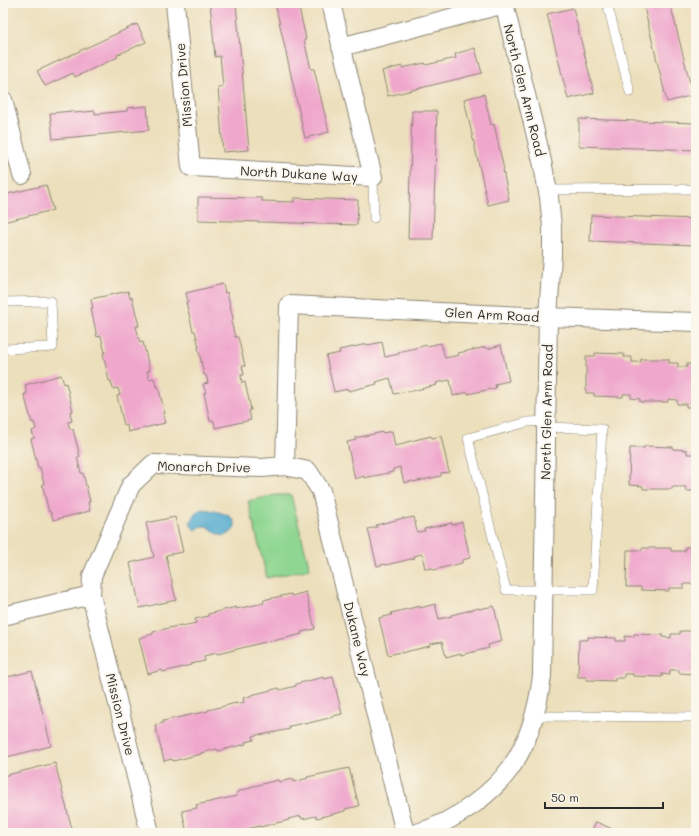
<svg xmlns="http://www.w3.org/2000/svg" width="699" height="836" font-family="Mali,sans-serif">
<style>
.green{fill:#8ed691;stroke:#5c805e}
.water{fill:#4ea8cc;stroke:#3c6a7c}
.building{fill:#efa7cc}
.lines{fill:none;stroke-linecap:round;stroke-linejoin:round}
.service-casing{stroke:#8c8574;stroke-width:10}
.minor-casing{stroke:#8c8574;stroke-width:20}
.service{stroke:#fff;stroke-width:9}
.minor{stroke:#fff;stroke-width:18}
.labels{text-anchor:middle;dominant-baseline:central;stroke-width:4;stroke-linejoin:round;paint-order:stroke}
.street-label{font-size:13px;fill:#2b2b2b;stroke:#fbf7ec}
</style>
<rect width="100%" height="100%" fill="#fbf7ec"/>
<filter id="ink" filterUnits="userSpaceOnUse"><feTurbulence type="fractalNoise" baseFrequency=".025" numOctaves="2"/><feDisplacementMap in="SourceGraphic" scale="8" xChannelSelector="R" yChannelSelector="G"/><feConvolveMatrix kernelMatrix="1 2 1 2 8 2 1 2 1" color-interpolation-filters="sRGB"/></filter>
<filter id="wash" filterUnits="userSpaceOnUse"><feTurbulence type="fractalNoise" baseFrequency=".012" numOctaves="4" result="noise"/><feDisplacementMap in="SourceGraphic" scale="16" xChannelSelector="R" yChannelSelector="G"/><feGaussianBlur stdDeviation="0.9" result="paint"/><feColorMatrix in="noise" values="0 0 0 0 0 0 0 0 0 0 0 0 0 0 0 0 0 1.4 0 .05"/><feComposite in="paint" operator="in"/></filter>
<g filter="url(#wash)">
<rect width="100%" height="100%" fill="#ecdfbc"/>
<path class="green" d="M276 495H291L310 569 267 578 248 501Z"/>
<path class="water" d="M204 509C213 511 241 514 234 529 232 532 229 534 227 535 217 539 213 526 204 526 201 526 198 528 196 530L192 527 190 522C196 516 192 511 204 509Z"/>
<g id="blocks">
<path class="building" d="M210 3H236L249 150 223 152 218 87 223 86 220 56 215 57Z
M275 3H298L306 39 304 40 311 69H314L329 132 305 138Z
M643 3H670L693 95 667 102Z
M573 8 594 93 568 99 547 14Z
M137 24 146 42 117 55 118 57 75 77 73 73 45 86 37 71Z
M475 48 482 73 388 96 382 71 402 66V68L425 63 426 65 456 58 455 54Z
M484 94 491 125 494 124 504 170H503L509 200 488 205 464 99Z
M147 106 149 130 53 139 50 113 73 111 74 113 95 111V114L127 111V108Z
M412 111H437L433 239H408Z
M579 119 696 123V150L579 146Z
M46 185 53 210 3 222V195Z
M198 197 262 198V201L294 202V198L358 200 357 225 198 220Z
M591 215 696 219V245L590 241Z
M223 284 225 293 227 292 233 318V320L231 321 235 337H238L245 366H242L244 375H241L242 383 245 382 251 410 249 411 251 420 215 428 214 421H210L204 393H206L203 384 208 383 206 375H204L198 347H199L195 331H193L186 302H188L186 293Z
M128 291 130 298 132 297 139 326H136L140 343 143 342 150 371H147L149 379 154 378 156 386H158L165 414H163L165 423 128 432 127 425H124L117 396 120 395 118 388 113 389 111 381H109L103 353H105L101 336 97 337 91 308H93L91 299Z
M382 342 385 357 399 354V352L427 345V346L441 343 445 358 459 355 458 353 486 347 487 349 501 345 509 381 495 384 496 388 468 394V392L453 396 450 380 436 383 437 385 408 392V391L394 394 390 378 376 382 377 384 349 391 348 389 334 392 326 356 340 353 339 350 367 344 368 345Z
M595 353 624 354V357H632V362H641V359H669V363H678V367H687V364H696V407H686V404H677V400L668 399V402H640V399L631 398V394H623V397L594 396V393H586V356H595Z
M61 375 64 384 66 383 73 411 70 412 72 421 68 422 70 429H73L80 457H77L81 473H83L90 502H88L90 511 53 520 51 512H49L42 484H44L40 467 38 468 31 439 34 438 32 431 36 429 34 422 32 423 24 394H27L25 385Z
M392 431 395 446 404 444 403 443 431 436 432 438 441 436 449 472 441 473V476L413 482V481L404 483 400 467 393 469V472L364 478V476L355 479 347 442 356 440 355 438 383 432V433Z
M645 446 673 447V449L687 450V454H696V491H686V487H672V489H643V486L629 485 630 448H644Z
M175 517 183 552 166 555 176 600 140 608 130 563 154 557 146 523Z
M414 517 417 532 425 531 424 529 452 523V525L462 522 470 558 462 560V563L434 570 433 568 425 569 422 554 414 556 415 558 386 565 385 564 377 566 368 529 377 527 376 525 404 518V519Z
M685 547H696V584H684V588H669V591L641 590V587H626L627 550H642V548H671V551H685Z
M306 592 315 629 301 632 302 634 273 641V640L218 654 217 653 204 656 205 661 191 664V665L163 672 162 670 148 674 139 638 153 634V632L181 625 182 626 196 623 195 619 208 616V614L236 607V609L264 603 263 600 291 594 292 596Z
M435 604 439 619 452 616 451 615 479 608V609L494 606 502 641 488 645 489 648 461 655V653L446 657 442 642 430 644V646L401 653V652L388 655 379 618 392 615 391 613 420 606V608Z
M680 631H696V674L679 673V670H670V675L662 674V677L633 676V674H624V678H615V681L587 680V677H578L579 640H588V637L616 638V641H625V636L634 637V634L663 635 662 637 671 638V634H680Z
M32 671 51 746 3 758V678Z
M324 677V679L333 677 342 714 333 716V717L305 724V723L289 726 290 729 261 735V734L253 736 254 740 245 742 246 744 218 751 217 749 201 753V754L173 761 172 759 164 761 155 725 163 723V721L208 711V710L236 703V704L244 702 243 698 251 696V695L279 688 280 690 296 686V684Z
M55 763 73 833H3V776Z
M349 768 359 806 345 809V811L317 818 316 816 302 819 301 816 288 819 289 820 268 825 260 827V826L247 829 248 833H187L182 811 197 808 196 805 237 796V792L250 788V787L278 780 279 782 293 779 294 782 308 778 307 777 312 776Z
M596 822 622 833H591Z"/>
</g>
</g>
<g filter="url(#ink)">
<use href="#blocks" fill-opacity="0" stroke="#8c8574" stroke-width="1"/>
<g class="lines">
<g class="service-casing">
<path id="service" d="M607 3 630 92
M373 177 374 218
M547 190 696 189
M3 302 51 301 53 347 3 349
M546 427 602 429 593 590H506L468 438 528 422 546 421
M534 716 696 717"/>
</g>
<g class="minor-casing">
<path id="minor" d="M175 3 191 167 373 177 331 3
M341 47 504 4
M3 100 22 175
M285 466 308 471 321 491 405 833
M91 595 150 833
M3 616 91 595 92 576 131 485 153 464 262 468 285 466 289 305 548 317 696 322
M417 833C438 827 456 817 474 804 487 794 499 784 509 770 529 743 538 708 542 676L548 317 552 255V227L549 197 542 161 504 3"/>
</g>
<use href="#service" class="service"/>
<use href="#minor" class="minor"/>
</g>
</g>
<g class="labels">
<g class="street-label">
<text transform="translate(183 85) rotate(-95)">Mission Drive</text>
<text transform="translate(525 90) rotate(76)">North Glen Arm Road</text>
<text transform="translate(299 173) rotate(3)">North Dukane Way</text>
<text transform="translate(492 314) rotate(3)">Glen Arm Road</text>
<text transform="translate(546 412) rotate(-89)">North Glen Arm Road</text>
<text transform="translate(204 466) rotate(1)">Monarch Drive</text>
<text transform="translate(358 639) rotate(76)">Dukane Way</text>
<text transform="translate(121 714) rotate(76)">Mission Drive</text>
</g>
</g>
<rect width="699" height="836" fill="none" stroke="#fbf7ec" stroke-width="16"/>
<path d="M545 802v6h118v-6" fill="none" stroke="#2b2b2b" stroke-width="2"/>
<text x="551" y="802" font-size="12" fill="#2b2b2b" stroke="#fbf7ec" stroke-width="3" paint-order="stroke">50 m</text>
</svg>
